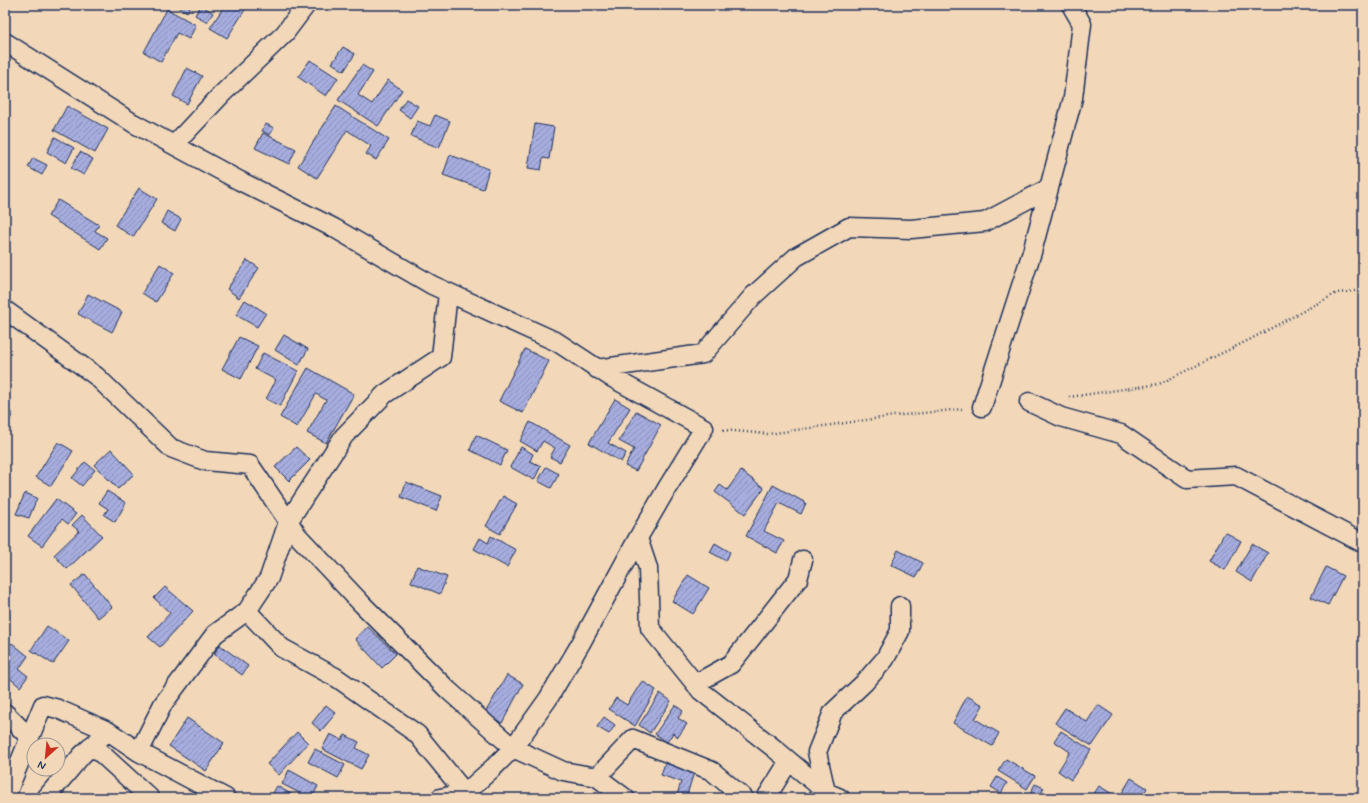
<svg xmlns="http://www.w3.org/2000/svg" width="1368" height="803" font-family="Mynerve,sans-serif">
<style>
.building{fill:url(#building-hatch);stroke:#1b2f5e}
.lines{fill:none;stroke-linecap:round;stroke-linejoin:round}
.minor-casing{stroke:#1b2f5e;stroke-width:21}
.path{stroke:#1b2f5e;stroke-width:2.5;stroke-dasharray:1 3;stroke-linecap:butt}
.minor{stroke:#f2d8b9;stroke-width:18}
</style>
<defs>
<pattern id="building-hatch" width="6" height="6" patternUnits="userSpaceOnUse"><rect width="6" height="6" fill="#a7adde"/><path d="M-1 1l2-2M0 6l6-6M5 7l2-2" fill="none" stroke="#878db7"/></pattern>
</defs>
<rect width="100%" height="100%" fill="#f2d8b9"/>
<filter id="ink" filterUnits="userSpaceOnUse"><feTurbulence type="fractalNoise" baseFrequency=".025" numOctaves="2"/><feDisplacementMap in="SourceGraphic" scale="8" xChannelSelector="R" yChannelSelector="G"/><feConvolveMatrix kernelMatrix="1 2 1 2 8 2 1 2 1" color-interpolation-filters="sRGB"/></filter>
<g filter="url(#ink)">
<path class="building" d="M177 5H191L187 12 177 6Z
M201 5 213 13 207 22 195 15Z
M225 5H248L227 38 210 28Z
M167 9 196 25 189 39 177 33 161 62 144 52Z
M343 47 355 54 344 71 332 63Z
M310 60 338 78 326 96 298 77Z
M362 65 373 72 358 95 372 104 388 80 402 90 378 126 338 100Z
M187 68 202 76 187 104 173 96Z
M406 99 418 106 410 118 399 110Z
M67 106 108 129 95 153 54 130Z
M336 106 389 140 376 160 366 154 371 146 347 130 317 178 298 166Z
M435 115 450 121 439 148 411 136 417 121 430 126Z
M266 124 274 128 270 135 262 131Z
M535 124 554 127 549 159 543 158 541 170 528 168Z
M263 133 296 149 289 164 255 148Z
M55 137 74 148 66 163 47 152Z
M80 152 93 159 84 175 71 168Z
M450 155 489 169 483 189 443 175Z
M33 158 47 165 42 175 28 167Z
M139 188 157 199 133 237 115 225Z
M58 200 99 225 95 231 107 238 100 249 48 216Z
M167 211 181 219 175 231 161 223Z
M247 260 259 268 239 298 227 289Z
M160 264 174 273 156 302 142 293Z
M88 294 122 312 112 332 78 314Z
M245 300 266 313 257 327 236 315Z
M284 335 308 349 299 365 275 350Z
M239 337 258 346 241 379 222 369Z
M525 349 549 361 523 413 499 401Z
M263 353 298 371 280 406 266 399 276 380 255 369Z
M308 368 354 394 326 443 307 433 326 400 316 394 297 427 280 417Z
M615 399 630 408 608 443 626 453 621 462 589 443Z
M5 409 13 414 5 427Z
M636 411 661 425 636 471 625 466 634 449 619 441Z
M530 422 570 445 560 462 550 457 555 448 543 441 537 451 520 441Z
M476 435 507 450 500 465 470 450Z
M58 442 73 451 51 486 36 477Z
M296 447 310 460 289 481 275 467Z
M521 447 533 454 530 461 541 466 534 480 510 467Z
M111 449 134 474 118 489 94 465Z
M85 462 95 470 82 486 72 478Z
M546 467 559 474 551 488 538 481Z
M741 471 764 488 745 514 715 492 720 485 727 490Z
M406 482 442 496 436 511 401 497Z
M773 485 806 503 801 514 779 503 764 531 784 541 777 553 746 536Z
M107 491 126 503 115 522 104 515 108 509 99 503Z
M25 493 37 498 29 518 16 514Z
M503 496 517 504 500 534 486 526Z
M56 499 76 514 68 524 62 519 42 546 28 536Z
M82 515 102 536 67 569 54 555 79 531 72 525Z
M1225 532 1241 541 1225 570 1209 561Z
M491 536 516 550 507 567 474 549 480 538 488 543Z
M715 543 730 552 726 561 710 552Z
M1252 544 1268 553 1252 582 1236 572Z
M898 550 923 563 916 577 891 565Z
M417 566 447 577 440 594 411 582Z
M1326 567 1343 576 1328 605 1311 597Z
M85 574 112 607 98 618 71 585Z
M688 575 709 588 693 614 672 601Z
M165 587 193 611 160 647 148 637 170 613 154 598Z
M47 626 69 641 53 664 31 650Z
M367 626 396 654 382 668 355 639Z
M12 643 28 656 19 669 28 676 20 687 5 674V652Z
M220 645 248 666 242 675 214 654Z
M507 675 523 684 502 723 485 713Z
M642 681 656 690 635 726 609 709 616 698 627 705Z
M660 693 671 701 650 733 639 725Z
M967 696 983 705 975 719 999 733 992 746 953 723Z
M326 705 336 713 321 731 312 723Z
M675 705 683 711 678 718 687 724 678 737 673 733 667 742 655 734Z
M1098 705 1113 715 1092 746 1055 723 1065 708 1087 722Z
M604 717 615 725 609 734 597 727Z
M187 718 224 743 206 771 169 746Z
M1061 731 1091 750 1071 780 1058 771 1070 752 1054 741Z
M297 732 308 743 279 775 267 764Z
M330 734 342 740 345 735 359 742 356 748 369 755 361 769 322 749Z
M315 749 345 765 338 778 308 762Z
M1006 759 1035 776 1027 789 998 771Z
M665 763 694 772 686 798 677 795 681 782 661 775Z
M289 770 318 786 312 798H309L282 784Z
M997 777 1007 783 1001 793 991 787Z
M1131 778 1147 788 1141 798H1119Z
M1035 784 1044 788 1038 798 1030 794Z
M277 786 298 798H270Z
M1099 786 1119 798H1093L1092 797Z"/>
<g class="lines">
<g class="minor-casing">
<path id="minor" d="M5 42 133 123 240 181 334 228 432 285 557 342 609 376 704 428 667 488 638 538 648 568 650 628 701 691 775 749 826 792 840 798
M174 145 221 95 285 33 306 5
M5 310 96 376 171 448 205 461 250 465 298 536 362 604 448 690 513 748 563 771 597 777 625 798
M597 369 703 354 753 296 796 257 849 227 911 229 985 222 1049 188
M1029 402 1061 417 1121 434 1187 479 1236 476 1363 543
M982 407 1032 252 1073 98 1082 24 1071 5
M247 611 282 648 337 678 417 734 465 793 460 798
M695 684 731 664 798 579 803 560
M5 713 30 738
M92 745 150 798
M139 752 226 798
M597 777 633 739 712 771 744 798
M826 792 817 752 833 712 864 683 885 659 900 631V606
M5 798 43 705 58 709 108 731
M46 798 82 755 108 731 139 752 163 704 215 634 247 611 269 578 288 522 344 436 385 394 441 357 448 293
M440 798 465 793 494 767 513 748 548 699 581 643 638 538
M766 798 789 761"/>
</g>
<path class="path" d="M1069 397 1159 384 1249 340 1337 293 1363 290
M723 430 768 434 894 416 962 409"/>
<use href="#minor" class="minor"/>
</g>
</g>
<rect width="1368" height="803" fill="none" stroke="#f2d8b9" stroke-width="20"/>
<rect x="10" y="10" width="1348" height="783" fill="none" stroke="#1b2f5e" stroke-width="1.5" filter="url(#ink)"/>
<g transform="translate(46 757) rotate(207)"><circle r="19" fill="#f2d8b9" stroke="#9c9495"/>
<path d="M0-3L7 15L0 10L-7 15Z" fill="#c8321e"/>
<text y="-6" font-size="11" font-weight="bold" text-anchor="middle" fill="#1b2f5e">N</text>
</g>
</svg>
